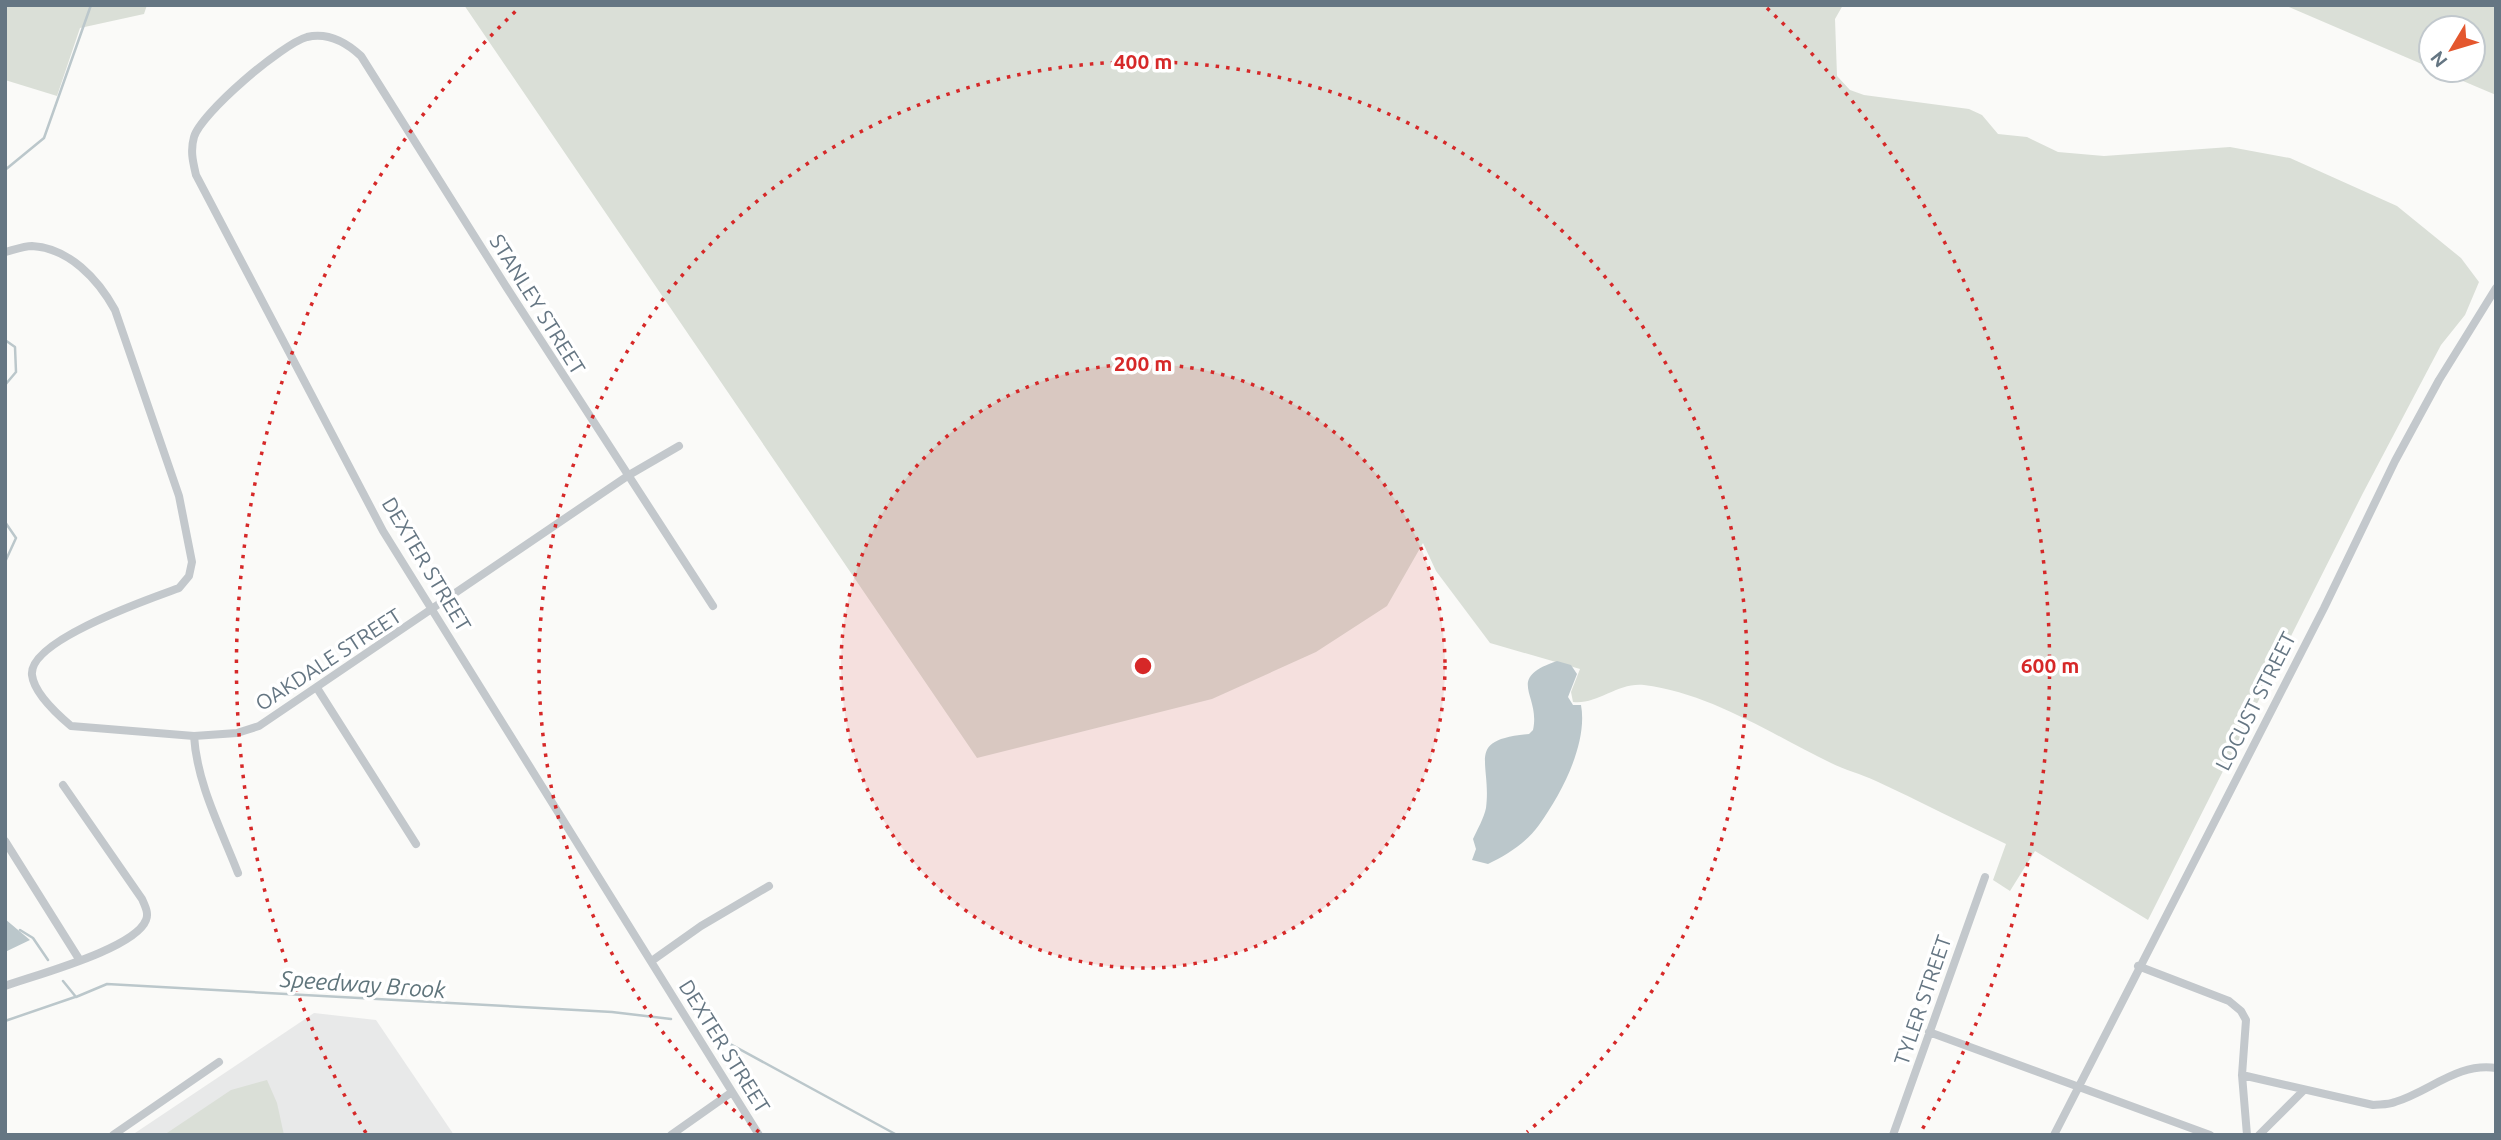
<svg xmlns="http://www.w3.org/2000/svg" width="2501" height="1140" font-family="Ubuntu,sans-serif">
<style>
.built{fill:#e8e9e9}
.green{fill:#dadfd7}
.water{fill:#bbc7cb}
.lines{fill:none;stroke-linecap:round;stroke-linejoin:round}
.stream{stroke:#bbc7cb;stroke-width:2.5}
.street{stroke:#c3c8cc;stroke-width:8}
.ring{fill:none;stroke:#d62828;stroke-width:3.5;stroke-dasharray:3.5 7}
.labels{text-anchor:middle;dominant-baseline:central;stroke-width:7;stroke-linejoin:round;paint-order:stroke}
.street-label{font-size:21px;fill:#657683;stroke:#fff}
.water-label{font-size:23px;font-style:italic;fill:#60757c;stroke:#fff}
.centre{fill:#d62828;stroke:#fff;stroke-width:3.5}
.ring-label{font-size:21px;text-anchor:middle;font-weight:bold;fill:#d62828;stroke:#fff;stroke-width:7;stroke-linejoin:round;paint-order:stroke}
</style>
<rect width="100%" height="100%" fill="#fafaf8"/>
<path class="built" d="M314 1013 376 1020 454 1135H132Z"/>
<path class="green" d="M5 5H147L144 14 80 28 57 96 5 80Z
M464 5H1843L1835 19 1837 76 1850 90 1864 95 1969 109 1982 115 1998 134 2027 137 2058 152 2104 156 2230 147 2290 158 2397 206 2461 258 2479 282 2465 315 2441 345 2363 493 2148 920 2035 851 2010 891 1993 880 2006 844C1962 823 1919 801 1876 781 1861 774 1845 770 1831 763 1773 735 1710 693 1644 685 1618 682 1597 705 1573 702L1571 692 1580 669 1490 643 1436 571 1423 543 1387 606 1316 652 1212 699 977 758Z
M2284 5H2496V95L2437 70H2473V28H2431V68Z
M267 1080 277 1103 284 1135H164L231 1090Z"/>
<path class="water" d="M1557 661 1571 665 1577 674 1568 697 1573 705H1581C1588 743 1562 793 1539 825 1527 842 1507 855 1488 864L1472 860 1476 849 1473 839C1477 830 1484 818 1486 808 1492 761 1464 740 1529 734L1533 730C1541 694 1504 679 1557 661Z
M5 919 30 940 5 952Z"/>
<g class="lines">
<path class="stream" d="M5 170 44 138 91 5
M5 340 15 347 16 372 5 385
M5 522 16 538 5 562
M20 930 33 938 48 960
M63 981 76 997 107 984 612 1012 671 1019
M5 1021 75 997
M710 1033 897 1135"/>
<path class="street" d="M5 252C13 250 24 246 32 246 69 248 98 279 115 310L179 496 192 562 189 576 179 588C152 598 28 640 32 675 34 693 58 715 71 726L194 736 237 733 259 726 629 475 679 446
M713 606 507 288 361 56C347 43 328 32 307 37 282 44 201 113 194 137 190 151 193 162 196 175L383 531 759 1135
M317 688 416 844
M194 736C197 784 221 829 238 873
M5 841 79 959
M653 960 701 926 769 886
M2138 966 2229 1001 2241 1011 2246 1020 2242 1075 2247 1135
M5 986C35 975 135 949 146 920 149 913 145 906 142 899L63 785
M1929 1032 2210 1135
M2242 1075 2373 1105C2380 1104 2388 1105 2395 1102 2429 1092 2458 1062 2496 1068
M113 1135 219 1062
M671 1135 732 1092
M1893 1135 1985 877
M2054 1135 2324 608 2395 461 2439 380 2496 288
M2259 1135 2304 1090"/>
</g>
<circle cx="1143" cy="666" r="302" fill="#d62828" fill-opacity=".12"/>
<g class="ring">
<circle cx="1143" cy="666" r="302"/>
<path d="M759 1132A604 604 0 1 1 1527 1132"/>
<path d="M366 1133A907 907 0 0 1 519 8M1767 8A907 907 0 0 1 1920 1133"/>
</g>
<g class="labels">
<g class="street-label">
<text transform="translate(538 304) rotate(58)">STANLEY STREET</text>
<text transform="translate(427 564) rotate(59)">DEXTER STREET</text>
<text transform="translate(328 659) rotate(-33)">OAKDALE STREET</text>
<text transform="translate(2255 701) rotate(-63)">LOCUST STREET</text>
<text transform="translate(1922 1000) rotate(-71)">TYLER STREET</text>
<text transform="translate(725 1046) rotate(58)">DEXTER STREET</text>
</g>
<g class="water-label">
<text transform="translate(363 984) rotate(4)">Speedway Brook</text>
</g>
</g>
<circle cx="1143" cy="666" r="10" class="centre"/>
<g class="ring-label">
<text x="1143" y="69">400 m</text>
<text x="1143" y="371">200 m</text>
<text x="2050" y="673">600 m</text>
</g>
<rect width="2501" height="1140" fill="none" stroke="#657683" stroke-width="14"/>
<g transform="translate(2452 49) rotate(232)"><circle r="33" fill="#ffffff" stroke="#c1c8cd" stroke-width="2"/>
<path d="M0-5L12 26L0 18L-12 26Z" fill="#e4572e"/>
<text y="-10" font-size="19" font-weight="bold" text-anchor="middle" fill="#657683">N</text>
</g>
</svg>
